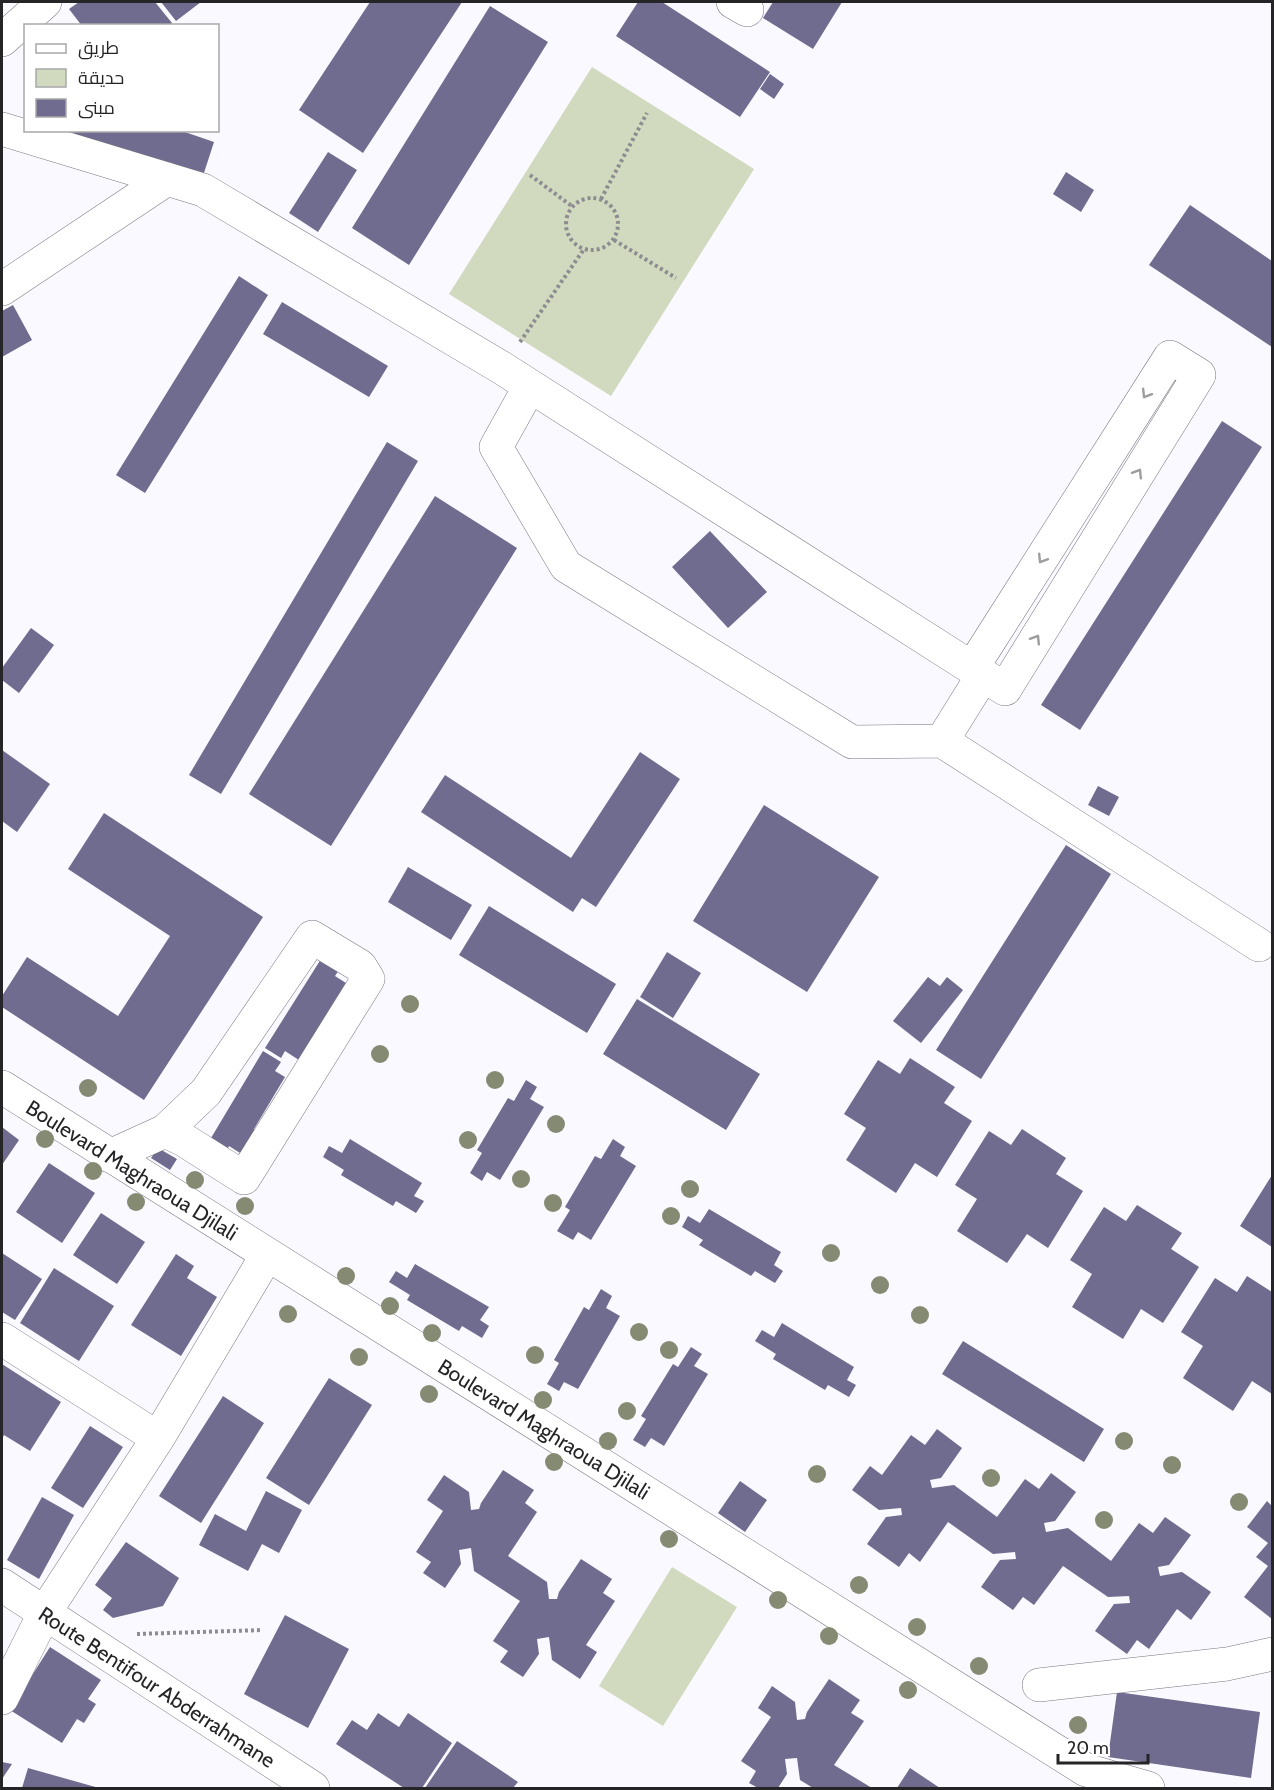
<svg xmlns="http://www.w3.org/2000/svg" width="1274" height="1790" font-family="Cabin,Cairo,sans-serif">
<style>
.green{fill:#d1d9be}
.building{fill:#6f6c8f}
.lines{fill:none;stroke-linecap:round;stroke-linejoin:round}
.minor-casing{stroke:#78787f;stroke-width:34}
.major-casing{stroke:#78787f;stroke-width:34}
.path{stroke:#8d8d91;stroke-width:4;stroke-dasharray:3 3;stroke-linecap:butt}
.minor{stroke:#fff;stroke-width:33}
.major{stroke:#fff;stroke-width:33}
.tree{fill:#858a73}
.oneway{stroke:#9d9d9e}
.labels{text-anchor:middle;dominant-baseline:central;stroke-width:4.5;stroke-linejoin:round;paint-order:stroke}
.street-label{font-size:21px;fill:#252528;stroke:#fff}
</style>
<rect width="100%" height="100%" fill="#faf9ff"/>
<path class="green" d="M592 67 754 169 611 396 449 294Z
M672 1567 737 1607 663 1726 599 1686Z"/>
<path class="building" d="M79 2H155L172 23 169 26H82L69 9Z
M161 2H201L176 21Z
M370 2H462L363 153 299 110Z
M638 2H662L770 72 740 117 616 36Z
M773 2H842L813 49 763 18Z
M490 6 548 42 409 265 352 228Z
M770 74 784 84 774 99 760 89Z
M63 130H179L214 142 201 182Z
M328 152 357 170 318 232 289 213Z
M1066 172 1094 190 1081 212 1053 194Z
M1190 205 1272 261V347L1149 265Z
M239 276 268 295 145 493 116 475Z
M282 302 388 366 369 397 263 334Z
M13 305 32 340 2 357V311Z
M1222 421 1262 447 1080 730 1041 705Z
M387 442 418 461 221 794 189 775Z
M435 496 517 548 331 846 249 794Z
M710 531 767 592 728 628 672 567Z
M31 628 54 645 19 693 2 680V668Z
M2 750 50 784 17 832 2 821Z
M640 752 680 779 596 907 582 898 573 912 421 812 445 775 571 858Z
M1098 786 1119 797 1109 816 1088 805Z
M764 805 879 877 807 992 693 921Z
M104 813 263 917 144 1100 2 1007V996L27 957 118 1016 170 936 68 869Z
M1066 845 1111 874 981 1079 936 1050Z
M408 867 472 905 451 940 388 902Z
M489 906 616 984 587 1033 459 955Z
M667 952 701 973 673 1018 640 997Z
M321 959 339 970 335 976 346 983 316 1031 323 1035 305 1064 285 1051 281 1058 265 1048Z
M928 977 940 986 947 977 963 990 921 1043 893 1021Z
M637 999 760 1074 726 1130 603 1054Z
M263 1051 281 1062 275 1071 285 1077 254 1129 262 1134 248 1158 229 1146 223 1158 205 1148Z
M910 1058 955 1087 944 1103 972 1121 937 1177 915 1163 896 1193 846 1160 866 1128 844 1114 878 1060 900 1074Z
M526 1080 537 1087 530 1099 544 1107 500 1180 487 1172 482 1181 470 1173 482 1153 477 1150 508 1098 514 1101Z
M2 1127 19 1140 2 1165Z
M1022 1129 1066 1158 1056 1174 1083 1191 1048 1248 1027 1234 1007 1263 957 1231 977 1199 955 1185 989 1131 1011 1145Z
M350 1139 422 1183 414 1196 424 1201 416 1213 396 1201 393 1206 341 1175 344 1170 323 1157 329 1146 342 1153Z
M613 1139 625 1147 620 1156 636 1166 591 1240 578 1232 573 1240 557 1231 570 1210 565 1207 595 1156 601 1159Z
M158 1148 177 1159 170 1170 151 1158Z
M49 1163 95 1193 62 1243 16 1212Z
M1272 1175V1247L1240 1226Z
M1137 1205 1182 1233 1171 1249 1199 1267 1163 1323 1141 1309 1123 1339 1072 1307 1092 1274 1070 1260 1104 1207 1126 1221Z
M709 1209 781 1252 774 1265 783 1271 775 1283 755 1271 751 1276 699 1245 703 1240 682 1227 688 1216 700 1223Z
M101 1213 145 1242 117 1284 73 1255Z
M2 1253 42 1279 15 1320 2 1312Z
M176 1254 194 1266 187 1278 217 1297 181 1356 131 1325Z
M415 1264 489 1307 480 1320 489 1326 482 1338 462 1326 459 1331 407 1300 410 1295 389 1282 396 1271 407 1278Z
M54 1268 114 1306 79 1361 20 1323Z
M1247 1276 1272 1292V1394L1252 1381 1233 1411 1183 1378 1203 1346 1181 1332 1215 1278 1237 1292Z
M601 1289 612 1296 606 1308 620 1316 578 1389 564 1382 559 1391 547 1384 559 1363 554 1360 584 1307 589 1310Z
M782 1323 854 1367 847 1380 856 1385 849 1397 828 1385 825 1390 773 1359 776 1354 755 1341 762 1330 774 1337Z
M963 1341 1104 1429 1084 1462 942 1374Z
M691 1347 702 1354 694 1366 708 1374 664 1446 651 1438 645 1447 633 1440 646 1419 641 1416 673 1364 678 1367Z
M2 1364 61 1402 30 1451 4 1435 2 1439Z
M329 1378 372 1405 309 1505 266 1478Z
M223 1396 264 1423 201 1523 159 1496Z
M90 1426 123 1447 83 1508 51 1488Z
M937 1429 962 1448 941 1478 930 1480 932 1488 954 1485 997 1517 1025 1479 1039 1489 1051 1473 1076 1492 1055 1521 1044 1523 1046 1532 1068 1528 1111 1561 1139 1523 1153 1533 1165 1517 1191 1535 1169 1565 1158 1567 1160 1576 1182 1572 1211 1592 1191 1620 1177 1609 1149 1649 1137 1640 1127 1654 1095 1631 1114 1604 1130 1603 1129 1596 1108 1597 1063 1566 1034 1605 1023 1597 1013 1610 981 1587 1000 1560 1016 1559 1015 1552 993 1554 948 1522 920 1562 909 1553 899 1567 867 1544 886 1517 902 1515 901 1508 879 1510 852 1490 870 1466 882 1475 911 1435 925 1445Z
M503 1470 534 1490 525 1503 537 1512 508 1556 547 1582 549 1599H557L559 1592 581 1559 612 1579 603 1593 615 1601 586 1645 597 1652 580 1679 552 1660 549 1637 537 1639 539 1654 523 1677 500 1662 508 1651 493 1641 520 1601 474 1571 471 1548 459 1550 461 1564 445 1588 423 1573 431 1562 416 1552 443 1511 427 1500 444 1475 469 1492 471 1510 479 1509 481 1503Z
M740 1481 767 1500 745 1532 718 1513Z
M266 1491 302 1510 279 1553 262 1544 248 1571 199 1545 215 1514 246 1531Z
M42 1497 74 1515 39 1579 7 1560Z
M1267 1501 1272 1506V1619L1244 1597 1268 1566 1256 1557 1268 1543 1247 1527Z
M126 1542 179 1578 163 1606 113 1618 103 1610 112 1598 95 1585Z
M285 1615 349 1649 308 1728 244 1694Z
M50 1647 101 1680 88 1699 96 1704 84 1723 77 1719 62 1743 10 1710Z
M829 1679 860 1700 851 1713 864 1721 834 1765 872 1788H813L800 1780 797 1758 785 1759 787 1774 778 1788H758L749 1783 756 1771 741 1761 771 1717 758 1708 772 1686 795 1702 797 1720 805 1719 807 1712Z
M1117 1692 1260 1712 1251 1778 1108 1757Z
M378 1713 399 1727 408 1713 452 1743 422 1788H404L336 1744 352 1720 367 1730Z
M457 1741 518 1782 513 1788H425Z
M2 1762 12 1764 2 1779Z
M28 1768 99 1788H22Z
M910 1768 940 1788H897Z"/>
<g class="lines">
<g class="minor-casing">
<path id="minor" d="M733 2 747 10
M2 40 45 2
M2 129 203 190 502 368 972 668 1005 689 1199 375 1170 357 972 668
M2 289 167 179
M530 386 496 447 566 566 852 742 942 741 1259 945
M942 741 983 675
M2 1087 1086 1770 1148 1788
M110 1156 165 1131 206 1092 312 937 360 966 368 979 244 1178 184 1140 165 1131
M2 1339 158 1438
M1039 1685 1227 1664 1272 1654
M2 1698 45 1612 158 1438 267 1255"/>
</g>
<g class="major-casing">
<path id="major" d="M2 1585 313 1788"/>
</g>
<path class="path" d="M530 175 573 207
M566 224a26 26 0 1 1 52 0a26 26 0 1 1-52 0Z
M601 199 647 113
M614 240 676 278
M520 342 584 249
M137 1634 263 1630"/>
<use href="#minor" class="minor"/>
<use href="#major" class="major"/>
</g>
<g class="tree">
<circle cx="410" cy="1004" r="9"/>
<circle cx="380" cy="1054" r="9"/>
<circle cx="495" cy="1080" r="9"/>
<circle cx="88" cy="1088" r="9"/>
<circle cx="556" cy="1124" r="9"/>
<circle cx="45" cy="1139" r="9"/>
<circle cx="468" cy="1140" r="9"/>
<circle cx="93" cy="1171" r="9"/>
<circle cx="521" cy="1179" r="9"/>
<circle cx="195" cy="1180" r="9"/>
<circle cx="690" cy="1189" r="9"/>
<circle cx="136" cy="1202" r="9"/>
<circle cx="553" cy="1203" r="9"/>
<circle cx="245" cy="1206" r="9"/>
<circle cx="671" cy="1216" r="9"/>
<circle cx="831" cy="1253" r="9"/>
<circle cx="346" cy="1276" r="9"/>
<circle cx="880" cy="1285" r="9"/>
<circle cx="390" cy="1306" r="9"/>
<circle cx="288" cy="1314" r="9"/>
<circle cx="920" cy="1315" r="9"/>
<circle cx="639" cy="1332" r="9"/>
<circle cx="432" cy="1333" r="9"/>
<circle cx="669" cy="1350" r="9"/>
<circle cx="535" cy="1355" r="9"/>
<circle cx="359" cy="1357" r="9"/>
<circle cx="429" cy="1394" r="9"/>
<circle cx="543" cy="1400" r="9"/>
<circle cx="627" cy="1411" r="9"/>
<circle cx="608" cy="1441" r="9"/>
<circle cx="1124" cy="1441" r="9"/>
<circle cx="554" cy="1462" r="9"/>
<circle cx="1172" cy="1465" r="9"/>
<circle cx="817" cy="1474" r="9"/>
<circle cx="991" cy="1478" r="9"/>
<circle cx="1239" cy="1502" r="9"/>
<circle cx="1104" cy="1520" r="9"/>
<circle cx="669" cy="1539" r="9"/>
<circle cx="859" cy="1585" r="9"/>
<circle cx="778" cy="1600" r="9"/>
<circle cx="917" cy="1627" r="9"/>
<circle cx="829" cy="1636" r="9"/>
<circle cx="979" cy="1666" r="9"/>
<circle cx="908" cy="1690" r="9"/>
<circle cx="1078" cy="1725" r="9"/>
</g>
<defs><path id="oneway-chevron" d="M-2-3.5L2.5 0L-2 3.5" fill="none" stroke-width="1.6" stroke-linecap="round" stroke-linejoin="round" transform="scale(1.5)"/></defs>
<g class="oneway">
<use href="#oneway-chevron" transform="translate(1146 394) rotate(122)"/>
<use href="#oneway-chevron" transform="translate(1138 473) rotate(-58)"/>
<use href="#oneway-chevron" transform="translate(1042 559) rotate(122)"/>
<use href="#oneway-chevron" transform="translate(1036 639) rotate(-58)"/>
</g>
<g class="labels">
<g class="street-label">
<text transform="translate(132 1170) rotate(32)">Boulevard Maghraoua Djilali</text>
<text transform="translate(544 1429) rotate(32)">Boulevard Maghraoua Djilali</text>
<text transform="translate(157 1687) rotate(33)">Route Bentifour Abderrahmane</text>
</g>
</g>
<rect width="1274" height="1790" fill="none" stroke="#252528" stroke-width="6"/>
<rect x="24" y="24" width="195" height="108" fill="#ffffff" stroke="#a8a8a9" stroke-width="1.5"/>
<rect x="36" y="44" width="30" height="9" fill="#ffffff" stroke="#a8a8a9" stroke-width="1.5"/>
<text x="78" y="54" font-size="18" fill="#252528">طريق</text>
<rect x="36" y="69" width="30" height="18" fill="#d1d9be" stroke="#a8a8a9" stroke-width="1.5"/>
<text x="78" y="84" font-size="18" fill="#252528">حديقة</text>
<rect x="36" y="99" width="30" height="18" fill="#6f6c8f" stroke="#a8a8a9" stroke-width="1.5"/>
<text x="78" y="114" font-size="18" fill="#252528">مبنى</text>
<path d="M1058 1754v9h90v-9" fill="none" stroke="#252528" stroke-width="3"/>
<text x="1067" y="1754" font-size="18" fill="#252528" stroke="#ffffff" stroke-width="4.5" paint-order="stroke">20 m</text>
</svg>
